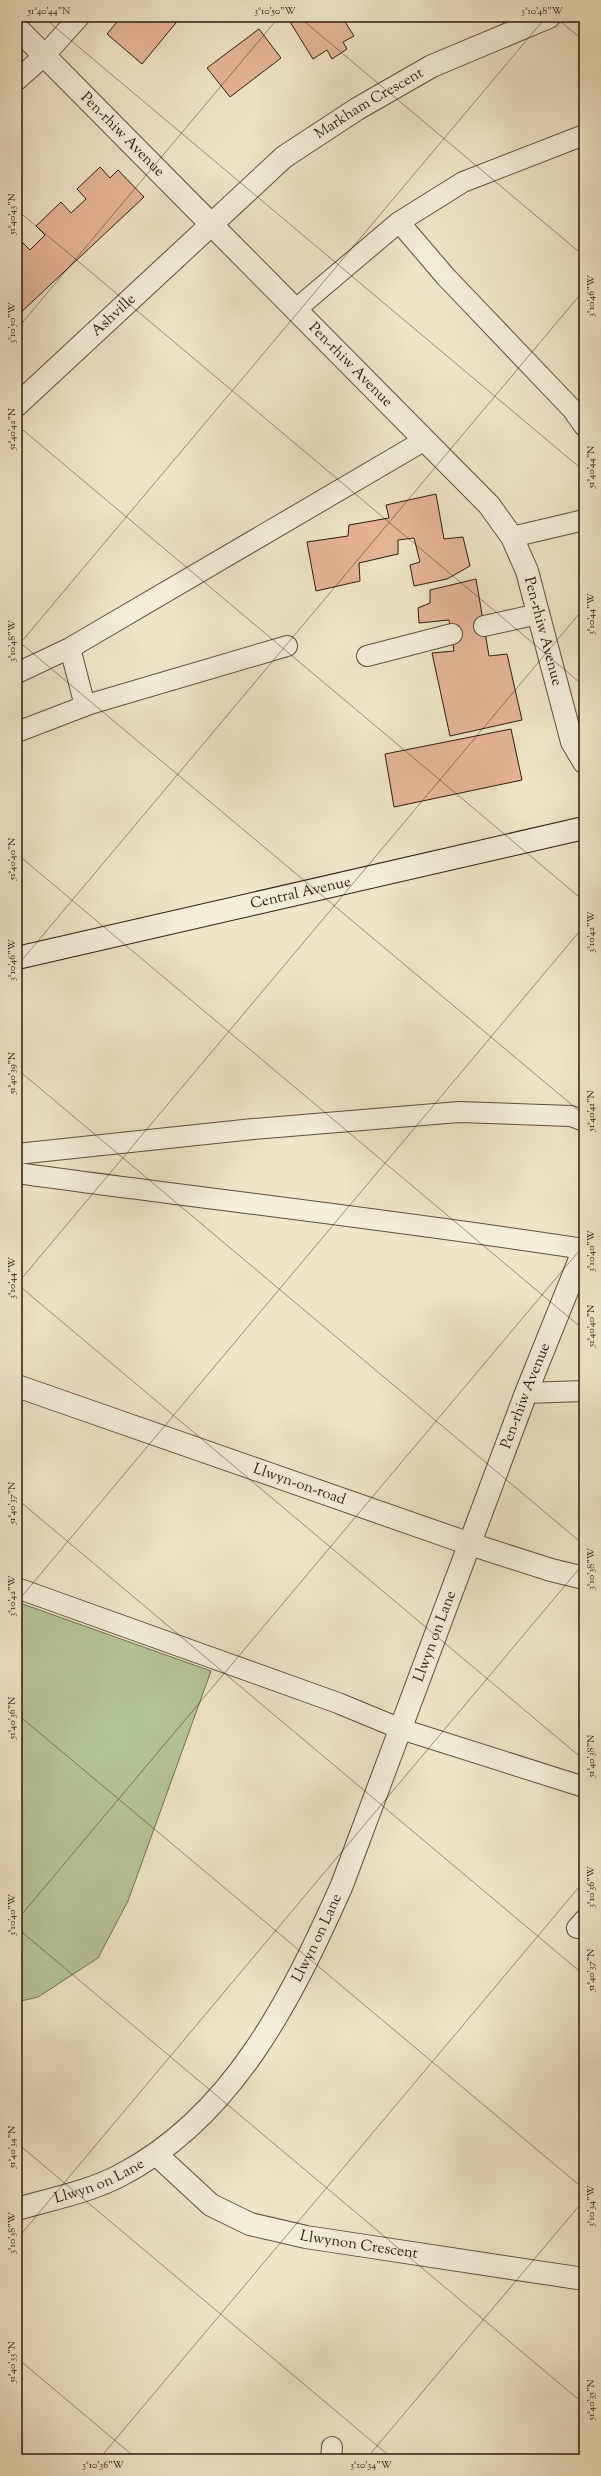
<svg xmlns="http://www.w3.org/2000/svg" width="601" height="2476" font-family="'Sorts Mill Goudy',serif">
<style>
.green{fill:#b6c697;stroke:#717052}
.building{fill:#e7b596;stroke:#2c190c}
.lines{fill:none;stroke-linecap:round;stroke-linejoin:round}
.lane-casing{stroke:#5d4c3a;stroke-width:22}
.street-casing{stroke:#5d4c3a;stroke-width:24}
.secondary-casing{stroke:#2c190c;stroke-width:24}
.lane{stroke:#f5efda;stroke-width:20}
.street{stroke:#f5efda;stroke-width:22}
.secondary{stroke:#f5efda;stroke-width:22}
.ticks{fill:none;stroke:#2c190c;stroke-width:1;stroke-opacity:0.45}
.labels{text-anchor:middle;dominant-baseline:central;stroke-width:3.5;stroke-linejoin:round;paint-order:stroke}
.street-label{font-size:15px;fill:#2c190c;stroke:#f5efda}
.neatline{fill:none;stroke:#2c190c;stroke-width:1.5}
.ticks-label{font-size:10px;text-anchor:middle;fill:#2c190c}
</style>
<rect width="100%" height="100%" fill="#f0e6c6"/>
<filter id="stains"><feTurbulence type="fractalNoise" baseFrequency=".005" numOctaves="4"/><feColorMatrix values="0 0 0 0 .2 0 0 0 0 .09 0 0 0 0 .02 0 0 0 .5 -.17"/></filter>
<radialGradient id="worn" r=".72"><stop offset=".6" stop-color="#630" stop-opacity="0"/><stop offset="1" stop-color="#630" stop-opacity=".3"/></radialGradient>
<path class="green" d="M17 1602 211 1671 128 1901 98 1958 38 1997 17 2002Z"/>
<path class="building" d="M121 17H179L180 18 142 64 107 34Z
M287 17H342L354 36 343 42 347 49 332 59 327 50 313 59Z
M259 29 281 58 230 97 207 68Z
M100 167 110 178 118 170 144 197 17 316V243L20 240 30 250 45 235 36 226 61 202 71 213 86 199 77 189Z
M436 494 444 539 463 537 470 566 447 579 414 586 410 565 420 562 414 538 398 540V554L359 563 360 581 316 591 307 542 348 536 349 525 389 518 386 505Z
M476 579 489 656 507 654 522 720 450 736 432 653 454 651 449 620 419 623 418 608 430 603V590Z
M511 729 522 780 394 807 385 754Z"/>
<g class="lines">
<g class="lane-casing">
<path id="lane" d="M17 80 44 56 79 17
M399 222 446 277 572 409 584 426
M295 310 399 222 463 182 584 135
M512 537 584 520
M484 626 538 614
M70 648 85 706
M367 656 452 634
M17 673 70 648 425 440
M17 732 90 704 287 646
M17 1154 253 1129 459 1112 571 1116 584 1121
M17 1173C206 1199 395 1220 584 1249
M526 1393 584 1391
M17 1588 338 1703 401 1729 584 1787
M577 1928 584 1920
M331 2459 332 2447"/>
</g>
<g class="street-casing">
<g id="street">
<path id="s1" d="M17 28 489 505 512 537 527 571 572 742 584 762"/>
<path id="s2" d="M17 405 284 157 357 109 432 66 549 17"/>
<path id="s3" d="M17 1386 470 1544 551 1570 584 1578"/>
<path id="s4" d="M157 2155 211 2205 250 2224 306 2237 584 2279"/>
<path id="s5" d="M17 2209C51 2199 89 2192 121 2175 234 2116 292 1997 342 1885L526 1393 584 1249"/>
</g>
</g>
<g class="secondary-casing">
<g id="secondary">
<path id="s6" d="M17 958 584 828"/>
</g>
</g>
<use href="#lane" class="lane"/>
<use href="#street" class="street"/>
<use href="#secondary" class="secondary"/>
</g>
<path class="ticks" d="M43 17 584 471M299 17 584 256M555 17 584 41M17 210 584 686M17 329 279 17M17 425 584 901M17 640 584 1115M17 647 546 17M17 854 584 1330M17 966 584 290M17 1069 584 1545M17 1284 584 608M17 1284 584 1760M17 1499 584 1975M17 1602 584 926M17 1714 584 2189M17 1920 584 1245M17 1928 584 2404M17 2143 393 2459M17 2239 584 1563M17 2358 137 2459M99 2459 584 1881M366 2459 584 2200"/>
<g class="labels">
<g class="street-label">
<text stroke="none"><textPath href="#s2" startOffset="465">Markham Crescent</textPath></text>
<text stroke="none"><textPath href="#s1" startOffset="150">Pen-rhiw Avenue</textPath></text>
<text stroke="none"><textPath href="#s2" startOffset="132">Ashville</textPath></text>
<text stroke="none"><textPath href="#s1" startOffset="474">Pen-rhiw Avenue</textPath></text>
<text stroke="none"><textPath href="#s1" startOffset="810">Pen-rhiw Avenue</textPath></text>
<text stroke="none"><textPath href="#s6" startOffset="291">Central Avenue</textPath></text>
<text stroke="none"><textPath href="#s5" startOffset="1004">Pen-rhiw Avenue</textPath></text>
<text stroke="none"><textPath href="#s3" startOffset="299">Llwyn-on-road</textPath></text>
<text stroke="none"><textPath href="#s5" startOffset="747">Llwyn on Lane</textPath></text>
<text stroke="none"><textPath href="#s5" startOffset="423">Llwyn on Lane</textPath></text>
<text stroke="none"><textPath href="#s5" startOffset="87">Llwyn on Lane</textPath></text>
<text stroke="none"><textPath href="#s4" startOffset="228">Llwynon Crescent</textPath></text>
</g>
</g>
<rect width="601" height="2476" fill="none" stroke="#f0e6c6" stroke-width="44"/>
<rect x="22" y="22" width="557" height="2432" class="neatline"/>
<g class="ticks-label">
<text x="49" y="14">51°40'44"N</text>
<text x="275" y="14">3°10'50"W</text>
<text x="542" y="14">3°10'48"W</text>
<text transform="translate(11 214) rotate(-90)" y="4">51°40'43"N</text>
<text transform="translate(590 296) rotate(-90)" y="4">3°10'46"W</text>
<text transform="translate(11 323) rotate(-90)" y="4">3°10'50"W</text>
<text transform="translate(11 429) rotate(-90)" y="4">51°40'42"N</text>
<text transform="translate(590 467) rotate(-90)" y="4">51°40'44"N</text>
<text transform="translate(590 614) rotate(-90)" y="4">3°10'44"W</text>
<text transform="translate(11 641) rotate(-90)" y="4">3°10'48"W</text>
<text transform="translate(11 859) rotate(-90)" y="4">51°40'40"N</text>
<text transform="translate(590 932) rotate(-90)" y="4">3°10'42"W</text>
<text transform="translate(11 960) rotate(-90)" y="4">3°10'46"W</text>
<text transform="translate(11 1073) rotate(-90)" y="4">51°40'39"N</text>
<text transform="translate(590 1111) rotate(-90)" y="4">51°40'41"N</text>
<text transform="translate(590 1251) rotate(-90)" y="4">3°10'40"W</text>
<text transform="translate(11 1278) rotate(-90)" y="4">3°10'44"W</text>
<text transform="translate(590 1326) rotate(-90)" y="4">51°40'40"N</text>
<text transform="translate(11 1503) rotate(-90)" y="4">51°40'37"N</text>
<text transform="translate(590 1569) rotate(-90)" y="4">3°10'38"W</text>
<text transform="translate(11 1596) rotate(-90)" y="4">3°10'42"W</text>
<text transform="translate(11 1718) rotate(-90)" y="4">51°40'36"N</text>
<text transform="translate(590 1756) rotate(-90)" y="4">51°40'38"N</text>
<text transform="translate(590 1887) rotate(-90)" y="4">3°10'36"W</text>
<text transform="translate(11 1915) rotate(-90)" y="4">3°10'40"W</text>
<text transform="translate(590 1970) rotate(-90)" y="4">51°40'37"N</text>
<text transform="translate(11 2147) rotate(-90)" y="4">51°40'34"N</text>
<text transform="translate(590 2206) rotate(-90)" y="4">3°10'34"W</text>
<text transform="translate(11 2233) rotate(-90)" y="4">3°10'38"W</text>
<text transform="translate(11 2362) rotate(-90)" y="4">51°40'33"N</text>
<text transform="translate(590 2400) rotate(-90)" y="4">51°40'35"N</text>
<text x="103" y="2468">3°10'36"W</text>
<text x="371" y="2468">3°10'34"W</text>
</g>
<rect width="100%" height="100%" filter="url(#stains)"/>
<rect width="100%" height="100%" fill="url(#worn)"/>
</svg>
